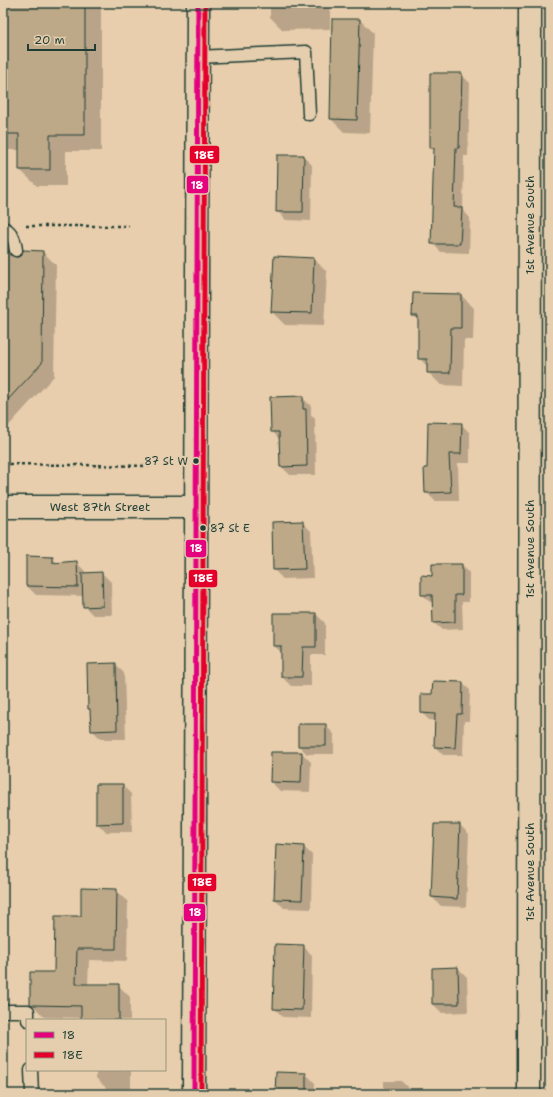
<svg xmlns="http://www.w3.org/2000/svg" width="553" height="1097" font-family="'Shantell Sans',sans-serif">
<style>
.shadow{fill:#0003}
.building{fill:#bda887;stroke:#1f3d34}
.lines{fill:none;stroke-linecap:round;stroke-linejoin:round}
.service-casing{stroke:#1f3d34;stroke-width:15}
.minor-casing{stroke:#1f3d34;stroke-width:25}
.secondary-casing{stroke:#1f3d34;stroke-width:25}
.path{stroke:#1f3d34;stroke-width:2.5;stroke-dasharray:3 3;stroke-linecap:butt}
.service{stroke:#e5ceae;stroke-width:12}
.minor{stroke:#e5ceae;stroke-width:22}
.secondary{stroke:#e5ceae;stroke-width:22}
.bus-1-casing{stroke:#e5ceae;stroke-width:8}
.bus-2-casing{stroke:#e5ceae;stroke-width:8}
.bus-1{stroke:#e5007d;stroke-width:5}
.bus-2{stroke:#e4002b;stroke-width:5}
.bus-dot{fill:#1f3d34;stroke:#e5ceae;stroke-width:1.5}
.labels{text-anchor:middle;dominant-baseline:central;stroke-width:4;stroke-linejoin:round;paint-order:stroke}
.bus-label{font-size:11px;fill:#1f3d34;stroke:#e5ceae;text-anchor:end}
.street-label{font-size:12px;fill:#1f3d34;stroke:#e5ceae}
.line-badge{stroke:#e5ceae;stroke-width:1.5}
.badge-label{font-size:11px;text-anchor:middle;font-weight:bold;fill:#fff}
</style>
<rect width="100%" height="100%" fill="#e8ceac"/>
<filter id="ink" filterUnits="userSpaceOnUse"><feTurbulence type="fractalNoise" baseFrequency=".025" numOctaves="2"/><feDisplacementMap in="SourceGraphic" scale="8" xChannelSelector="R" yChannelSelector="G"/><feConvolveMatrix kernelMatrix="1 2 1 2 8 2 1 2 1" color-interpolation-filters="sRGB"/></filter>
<g filter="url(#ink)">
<path class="shadow" d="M3 3H101V151H66V186H37L20 170V150H3Z
M270 3H330V29L283 30 270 17Z
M360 20 373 33 370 133 344 132 331 119Z
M461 74 470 83 468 156H464L463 210 470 218 469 253 441 252 432 243 435 151 431 147Z
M303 156 312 165 311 221 286 220 277 211Z
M3 251H8L15 258 43 252 56 265 54 376 3 432Z
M314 259 327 272 324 326 285 325 272 312Z
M461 295 474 308 473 340H464L463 386 441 385 428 372V367L419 358V321L413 315Z
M302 397 311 406V415L315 419 316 475H290L281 466 280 440 272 431Z
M461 424 470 433V463H458L459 501H435L426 492 428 469Z
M302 522 311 531 313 578 283 579 274 570Z
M52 558 58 563 76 562 85 571V574L102 573 111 582 112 615H93L84 606V596L36 595 27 586Z
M462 565 469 573V602H462L463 629 442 630 434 623 433 602H430L422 594 433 577Z
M316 614 325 623V655H311V686H291L282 677V653L274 646Z
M115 664 124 673 126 739H101L92 730 91 710 89 708Z
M462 683 470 690 469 721H464L463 755H443L435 747 436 721 429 720 422 713 433 695Z
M325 725 334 734V754H307L298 745Z
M302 753 311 762 310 792 280 791 271 782Z
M122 785 131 794 132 832H106L97 823Z
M460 825 469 834 466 907 441 906 432 897Z
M303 846 312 855 311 909 284 908 275 899Z
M116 890 128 902 127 961 89 960 88 985H118L130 997V1020H82V1018L45 1017 43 1016 31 1003 55 974 82 917Z
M303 946 312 955 311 1018 283 1017 274 1008Z
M458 968 467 977 468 1012 442 1013 433 1004Z
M96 1070H131V1090H108L96 1078Z
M277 1073 306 1074 315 1083V1094H276Z
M384 1081H401L414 1093 454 1094H377V1093H384Z"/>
<path class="building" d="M3 3H85V135H50V170H19V134H3Z
M332 19H360L357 120 330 119Z
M430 73H462L461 110H460L459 148H456L454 207 462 208 460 244H431L434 148H430Z
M277 155H304L303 212H276Z
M3 250H8L10 255 17 257 21 256 23 250 43 251 42 363 3 405Z
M274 256 314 258 312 313 271 312Z
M413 293 461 294V328H451L450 373H427V359H418V316H412Z
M303 396V409H306L307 466 280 467 279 432H271L270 397Z
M428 422 462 423 461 454H449L451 492 425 493 424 468H427Z
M303 521 305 569 273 570 272 522Z
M26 556 53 557V563L77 561 78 587 26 586Z
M432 564H462V595H455V622L433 623 432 595H421V575L432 576Z
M102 572 103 606 83 607 82 573Z
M273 613H316V647H303L302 677H281V646H273Z
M116 663 117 730 91 731 90 709H88L87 664Z
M433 681 463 682 462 714H457L455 748 434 747 435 714 421 713V694H432Z
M298 724H326V746H298Z
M271 752H302L301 783 270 782Z
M96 784H123V823L96 824Z
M434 824H460L457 899 431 897Z
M276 844 304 846 302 900 274 899Z
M81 888 117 889 116 949H77L76 984H119V1020H81V1006L33 1005 30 1004V972H54L55 916H81Z
M275 944 304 945 302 1010 273 1009Z
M458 967 459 1004H432V968Z
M276 1072 306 1073V1094H275Z"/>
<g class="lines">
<g class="service-casing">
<path id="service" d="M197 57 306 52 309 114
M3 228C12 231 15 241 16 250
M3 1011H28V1020
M31 1070 32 1094"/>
</g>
<g class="minor-casing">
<path id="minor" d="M3 507H196
M529 1094 530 3"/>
</g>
<g class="secondary-casing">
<path id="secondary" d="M194 1094 198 3"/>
</g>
<path class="path" d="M26 226H129
M3 464 153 466"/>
<use href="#service" class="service"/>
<use href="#minor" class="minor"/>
<use href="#secondary" class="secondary"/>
<g class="bus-1-casing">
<path id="bus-1" d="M194 1094 198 3"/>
</g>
<g class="bus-2-casing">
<path id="bus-2" d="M201 1094 205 3"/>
</g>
<use href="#bus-1" class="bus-1"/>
<use href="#bus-2" class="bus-2"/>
</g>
</g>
<g class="bus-dot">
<circle cx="196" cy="461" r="3.5"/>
<circle cx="203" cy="528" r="3.5"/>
</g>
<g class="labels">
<g class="bus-label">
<text x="188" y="461">87 St W</text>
<text x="210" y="528" text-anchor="start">87 St E</text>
</g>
<g class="street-label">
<text transform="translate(530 225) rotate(-90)">1st Avenue South</text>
<text x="100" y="507">West 87th Street</text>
<text transform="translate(530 549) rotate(-90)">1st Avenue South</text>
<text transform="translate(530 872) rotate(-90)">1st Avenue South</text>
</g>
</g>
<g class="line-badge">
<rect x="189" y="145" width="31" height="19" rx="4" fill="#e4002b"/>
<rect x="186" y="175" width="23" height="19" rx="4" fill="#e5007d"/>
<rect x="185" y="539" width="22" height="19" rx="4" fill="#e5007d"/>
<rect x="188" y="569" width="30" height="19" rx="4" fill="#e4002b"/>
<rect x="187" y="873" width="30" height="19" rx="4" fill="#e4002b"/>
<rect x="183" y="903" width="23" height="19" rx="4" fill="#e5007d"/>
</g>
<g class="badge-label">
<text x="204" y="159">18E</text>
<text x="197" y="189">18</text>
<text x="196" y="552">18</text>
<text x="203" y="582">18E</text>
<text x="202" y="886">18E</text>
<text x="195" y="916">18</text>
</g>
<rect width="553" height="1097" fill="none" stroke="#e5ceae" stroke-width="16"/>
<rect x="8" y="8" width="537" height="1081" fill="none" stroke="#1f3d34" stroke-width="1.5" filter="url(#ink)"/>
<rect x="26" y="1019" width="140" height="52" fill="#e5ceae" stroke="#96947d"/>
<rect x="34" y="1032" width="20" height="6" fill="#e5007d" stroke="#96947d"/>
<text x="62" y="1039" font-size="12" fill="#1f3d34">18</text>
<rect x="34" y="1052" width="20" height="6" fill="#e4002b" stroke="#96947d"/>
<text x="62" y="1059" font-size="12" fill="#1f3d34">18E</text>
<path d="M28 44v6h67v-6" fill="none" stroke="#1f3d34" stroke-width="2"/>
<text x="34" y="44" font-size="12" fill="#1f3d34" stroke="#e5ceae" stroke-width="3" paint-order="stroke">20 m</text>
</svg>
